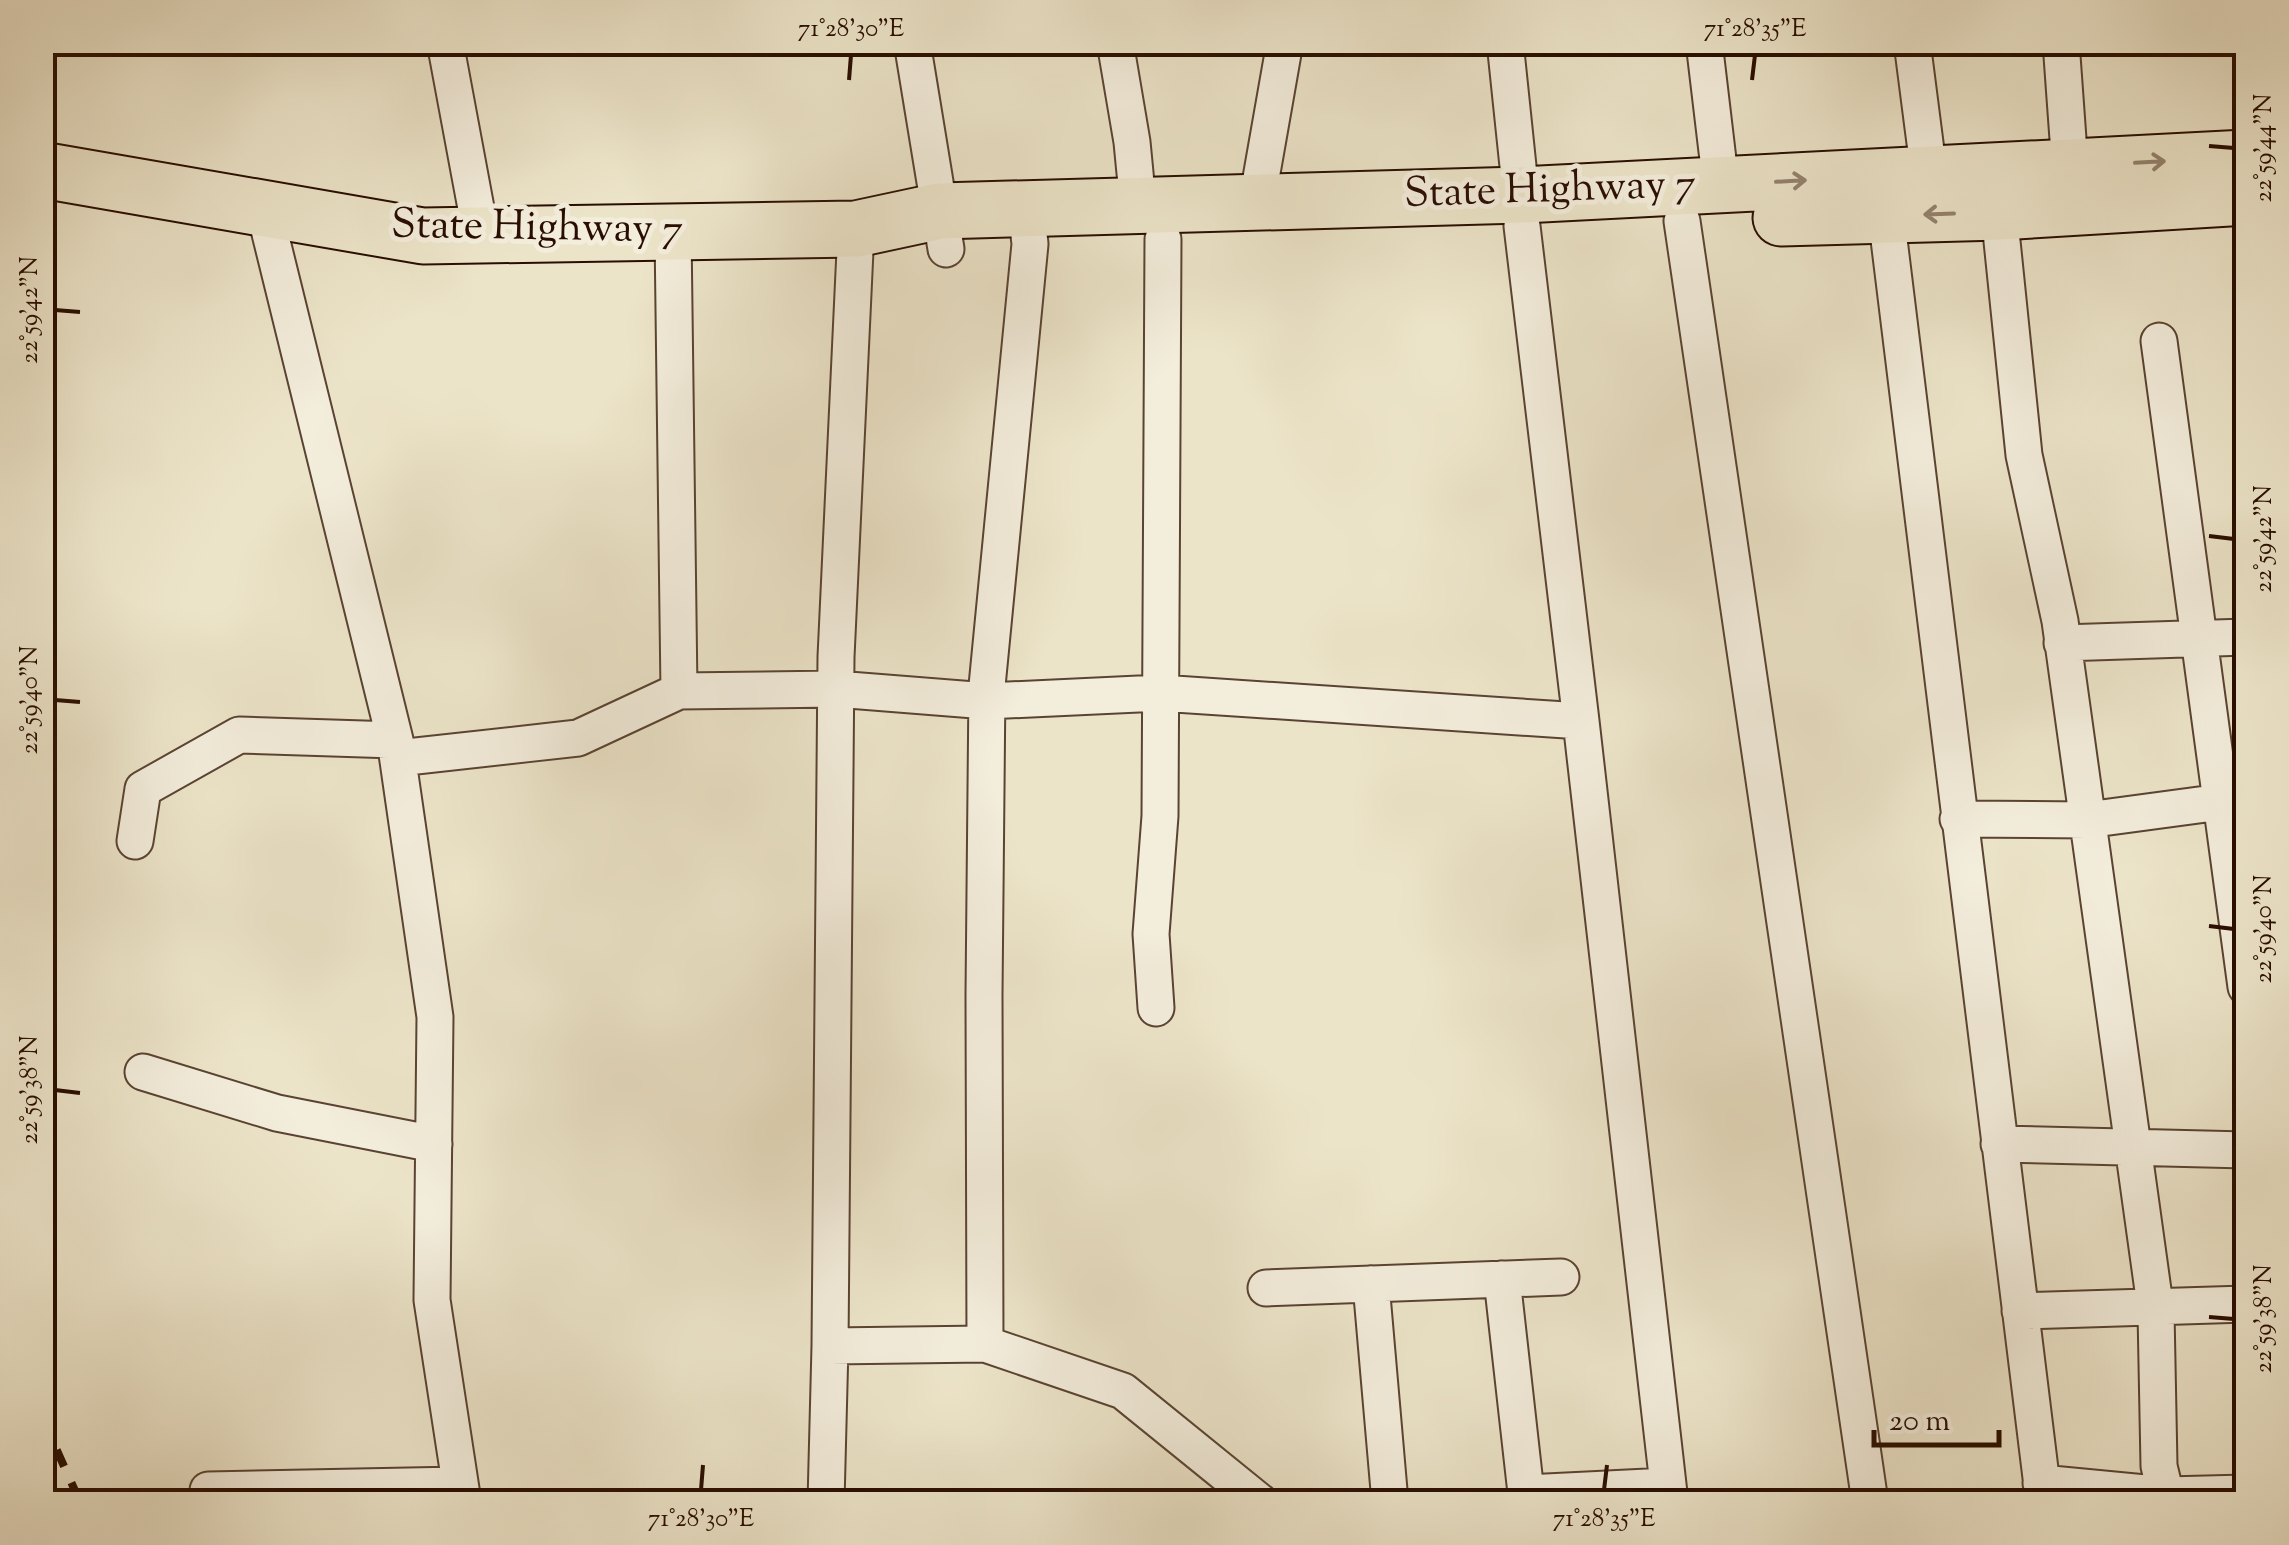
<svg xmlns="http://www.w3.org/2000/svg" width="2289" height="1545" font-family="'Sorts Mill Goudy',serif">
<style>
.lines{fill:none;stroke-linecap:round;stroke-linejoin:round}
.street-casing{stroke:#5a4332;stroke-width:39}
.primary-casing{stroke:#290d00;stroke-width:59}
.street{stroke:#f3eddc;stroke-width:35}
.primary{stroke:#ece4c9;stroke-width:55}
.rail{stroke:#290d00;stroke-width:8;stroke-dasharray:18 18;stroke-linecap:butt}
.oneway{stroke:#94836f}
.ticks{fill:none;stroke:#290d00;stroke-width:4}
.labels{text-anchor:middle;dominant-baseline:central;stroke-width:10;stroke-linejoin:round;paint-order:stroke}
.street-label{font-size:42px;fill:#290d00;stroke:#f3eddc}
.neatline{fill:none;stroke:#290d00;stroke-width:4}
.ticks-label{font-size:25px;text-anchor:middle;fill:#290d00}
</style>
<rect width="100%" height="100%" fill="#ece4c9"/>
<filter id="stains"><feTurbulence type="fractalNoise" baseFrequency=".002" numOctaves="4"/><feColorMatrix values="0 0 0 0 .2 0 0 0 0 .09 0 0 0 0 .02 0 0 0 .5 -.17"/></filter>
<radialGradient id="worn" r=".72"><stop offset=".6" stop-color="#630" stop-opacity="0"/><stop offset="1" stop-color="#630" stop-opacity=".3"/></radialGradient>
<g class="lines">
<g class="street-casing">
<path id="street" d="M445 42 481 235
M912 42 946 249
M1115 42 1132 142 1138 204
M1505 42 1521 195
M1704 42 1721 185
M1912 42 1929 174
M2061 42 2070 167
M1257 201 1285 42
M264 209 395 740 435 1017 432 1300 463 1502
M1999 212 2024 455 2060 621 2156 1312 2159 1466 2166 1495
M1886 215 2044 1502
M1682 221 1870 1502
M1522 226 1581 721 1670 1502
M673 233 679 691
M2159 341 2246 987
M2062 643 2246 637
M398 758 578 738 679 691 836 689 987 701 1160 693 1581 721
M1958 819 2087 820 2221 802
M135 841 143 789 239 735 395 740
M1156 1008 1151 934 1160 816 1163 239
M143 1072 277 1113 434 1144
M1999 1144 2246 1150
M1502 1279 1526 1493 1668 1486
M1371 1284 1390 1502
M1266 1288 1561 1277
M2020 1311 2246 1304
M985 1344 984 995 987 686 1030 244 1026 208
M830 1346 985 1344 1123 1391 1260 1502
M2041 1483 2166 1495 2246 1493
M208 1490 460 1485
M826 1502 830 1346 836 657 856 229"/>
</g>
<g class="primary-casing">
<path id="primary" d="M42 170 423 236 856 229 940 211 1521 195 2246 158
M1781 218 1999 212 2246 197"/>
</g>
<use href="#street" class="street"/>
<use href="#primary" class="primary"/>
<path class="rail" d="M42 1417 80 1502"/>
</g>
<defs><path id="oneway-shaft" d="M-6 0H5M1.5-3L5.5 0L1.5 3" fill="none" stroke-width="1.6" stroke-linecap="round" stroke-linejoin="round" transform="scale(2.5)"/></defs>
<g class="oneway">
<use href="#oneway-shaft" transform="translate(2150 162) rotate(-3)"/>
<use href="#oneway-shaft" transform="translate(1791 181) rotate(-3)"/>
<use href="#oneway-shaft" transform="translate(1939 214) rotate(178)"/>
</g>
<path class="ticks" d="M849 80 851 55M1752 80 1755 55M2209 146 2234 148M55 310 80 312M2209 536 2234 539M55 700 80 702M2209 926 2234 929M55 1090 80 1093M2209 1317 2234 1319M701 1490 703 1465M1604 1490 1607 1465"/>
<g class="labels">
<g class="street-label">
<text transform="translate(1550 191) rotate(-2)">State Highway 7</text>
<text transform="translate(537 229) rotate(1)">State Highway 7</text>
</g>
</g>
<rect width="2289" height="1545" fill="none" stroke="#ece4c9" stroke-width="110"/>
<path d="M1874 1430v15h125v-15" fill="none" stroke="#290d00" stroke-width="5"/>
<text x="1889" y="1430" font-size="30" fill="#290d00" stroke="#f3eddc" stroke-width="8" paint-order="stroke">20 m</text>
<rect x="55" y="55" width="2179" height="1435" class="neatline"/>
<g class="ticks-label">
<text x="851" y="36">71°28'30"E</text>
<text x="1755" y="36">71°28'35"E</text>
<text transform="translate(2262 148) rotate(-90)" y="9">22°59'44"N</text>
<text transform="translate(28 310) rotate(-90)" y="9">22°59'42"N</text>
<text transform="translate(2262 539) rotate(-90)" y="9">22°59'42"N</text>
<text transform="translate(28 700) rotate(-90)" y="9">22°59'40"N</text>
<text transform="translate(2262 929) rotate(-90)" y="9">22°59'40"N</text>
<text transform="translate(28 1090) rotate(-90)" y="9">22°59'38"N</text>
<text transform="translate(2262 1319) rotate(-90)" y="9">22°59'38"N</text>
<text x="701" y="1526">71°28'30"E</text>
<text x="1604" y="1526">71°28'35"E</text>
</g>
<rect width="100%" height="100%" filter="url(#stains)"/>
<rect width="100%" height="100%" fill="url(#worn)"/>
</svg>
